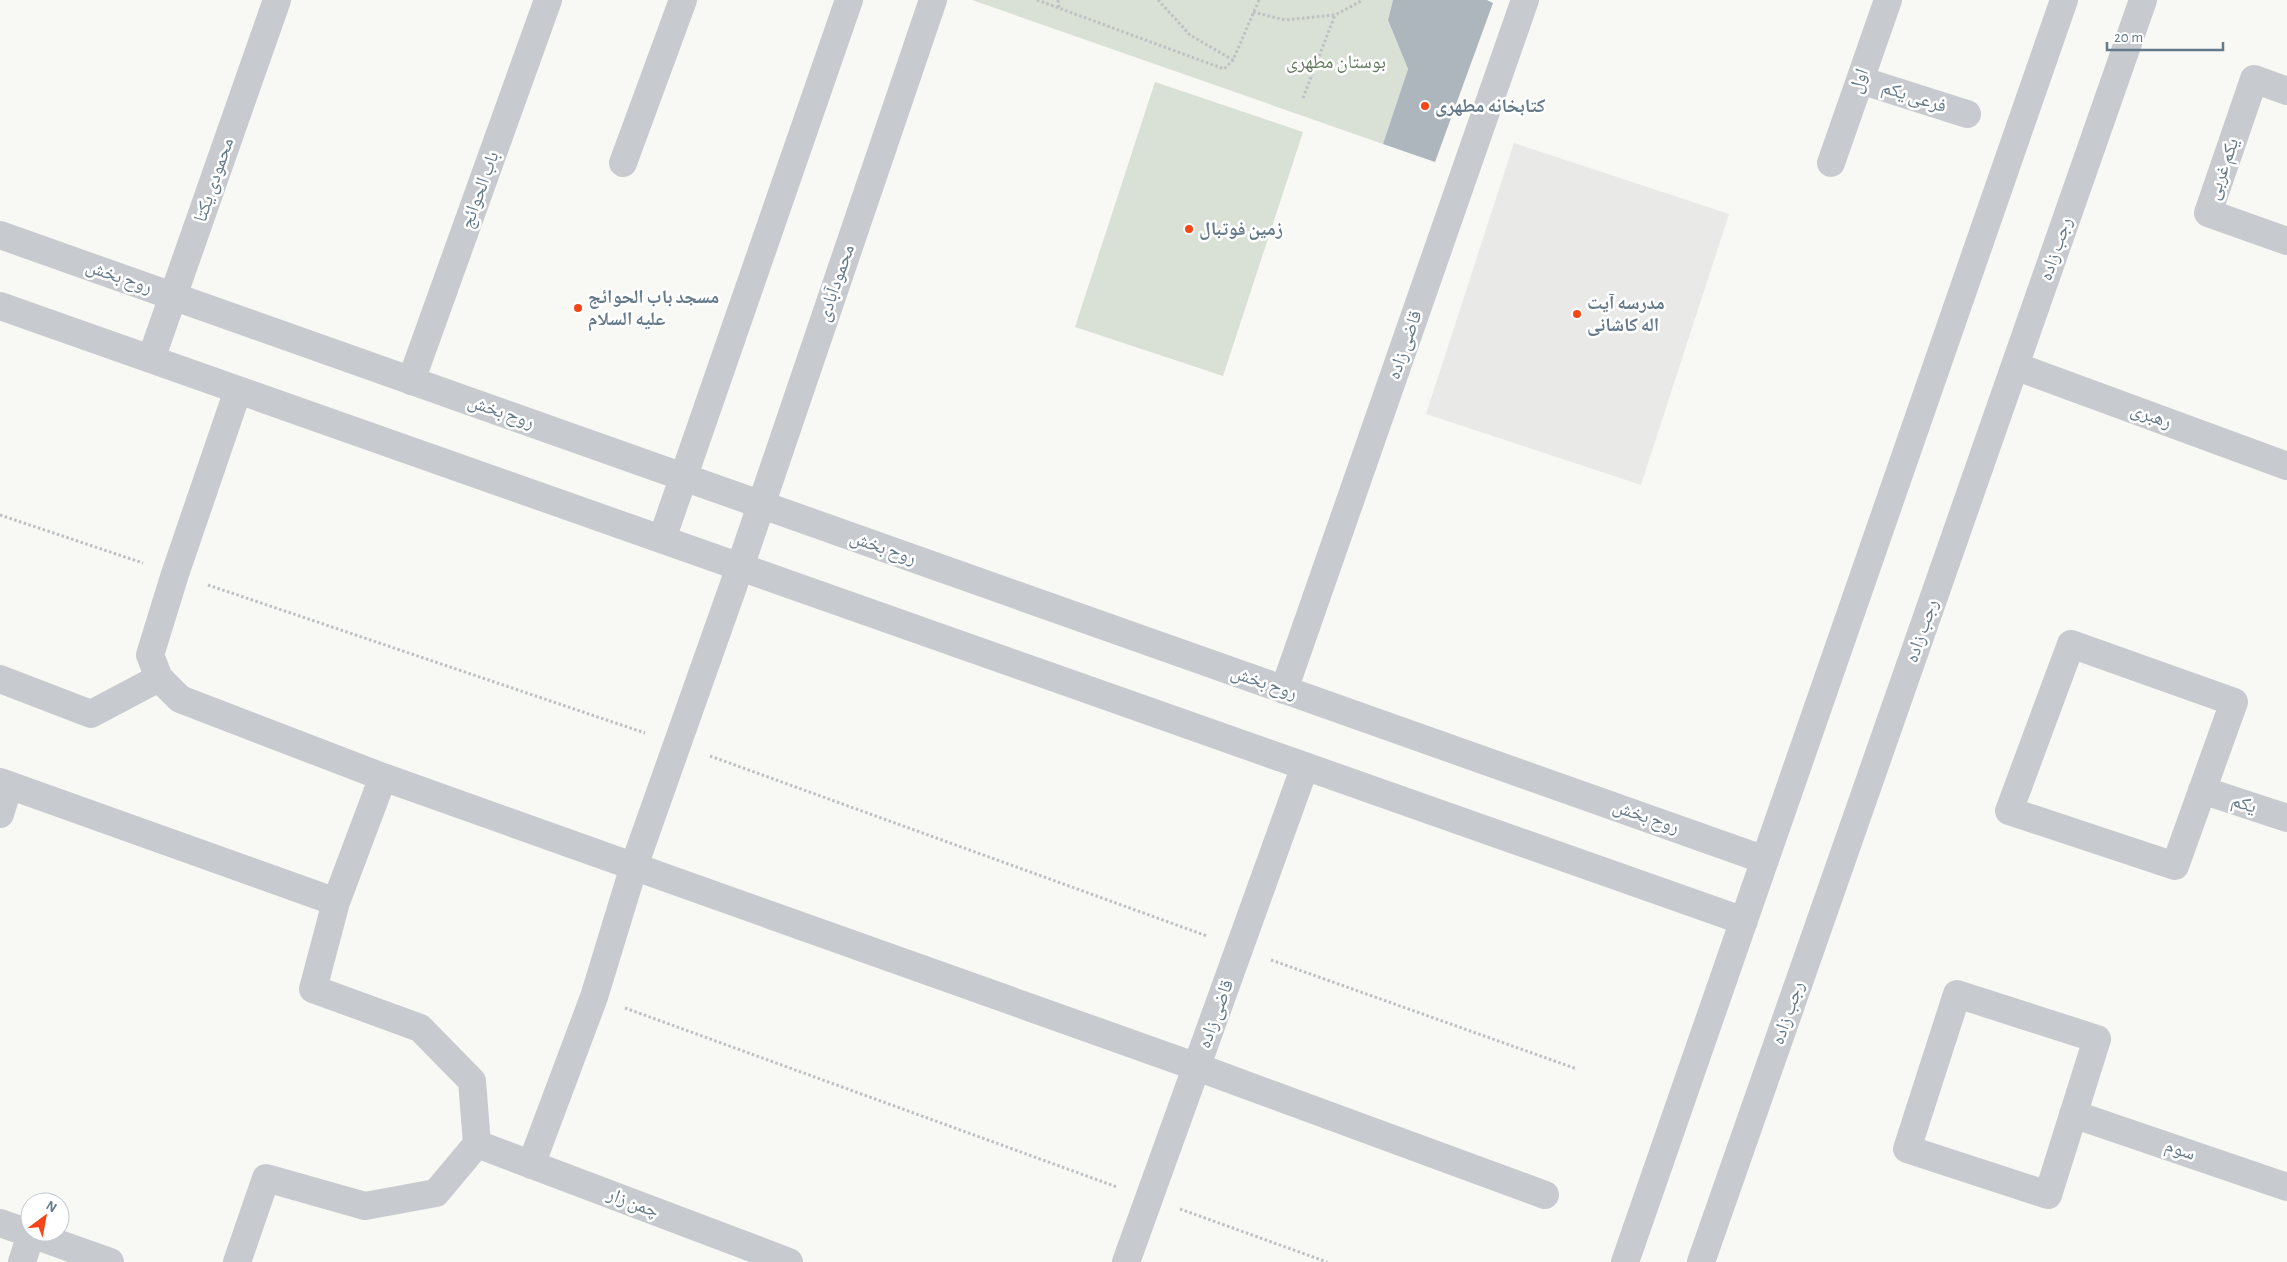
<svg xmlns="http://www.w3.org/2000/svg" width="2287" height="1262" font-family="'Alegreya Sans','Noto Naskh Arabic',sans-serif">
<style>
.built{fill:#e9eae8}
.green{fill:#d9e0d5}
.building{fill:#aeb6bd}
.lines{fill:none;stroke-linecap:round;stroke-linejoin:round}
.path{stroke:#bec1c3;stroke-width:3;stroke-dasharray:2.5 2.5;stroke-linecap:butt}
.minor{stroke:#c7cbcf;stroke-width:28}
.poi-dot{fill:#f54617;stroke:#fff;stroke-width:2}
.labels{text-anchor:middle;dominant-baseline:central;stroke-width:5;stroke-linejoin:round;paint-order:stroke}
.park-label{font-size:19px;fill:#657a5f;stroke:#fff}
.street-label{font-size:19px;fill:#647989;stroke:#fff}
.poi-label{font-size:19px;font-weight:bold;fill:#647989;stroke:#fff;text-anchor:start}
</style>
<rect width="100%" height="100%" fill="#f8f8f4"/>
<path class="built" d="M1514 143 1729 214 1641 485 1426 414Z"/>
<path class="green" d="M972 0H1393L1388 20 1408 69 1383 144Z
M1155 82 1303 132 1223 376 1075 327Z"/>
<path class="building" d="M1393 0H1487L1493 3 1435 162 1383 144 1408 69 1388 20Z"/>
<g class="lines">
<path class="path" d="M1037 0 1224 69 1233 60 1259 0
M1058 0 1059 8
M1158 0 1190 35 1233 60
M1253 12 1285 20 1335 15 1363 0
M1303 98 1335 15
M0 515 143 563
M208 585 645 733
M710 756 1207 936
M1271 960 1577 1069
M625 1008 1117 1187
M1180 1209 1327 1262"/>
<path class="minor" d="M1860 80 1967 114
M2287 91 2254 79 2208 213 2287 241
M623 163 683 0
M1831 163 1888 0
M0 235 1765 860
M0 306 1744 921
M151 359 277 0
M2015 366 2287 466
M411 381 548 0
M238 390 175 574 150 655 159 678 180 699 383 777 1197 1067 1545 1195
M662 539 849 0
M2071 644 2234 702 2175 866 2009 811Z
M0 679 91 714 159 678
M1284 690 1525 0
M0 782 336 902 313 989 420 1028 472 1081 477 1144 436 1193 365 1206 266 1178 237 1262
M2202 790 2287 818
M0 814 9 785
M336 902 383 777
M1957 994 2097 1039 2048 1195 1907 1149Z
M2073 1114 2287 1187
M477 1144 789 1262
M531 1165 594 997 634 866 740 567 933 0
M0 1223 110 1262
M22 1262 31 1234
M1126 1262 1305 766
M1625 1262 2064 0
M1701 1262 2143 0"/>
</g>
<g class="poi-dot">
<circle cx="1425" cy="106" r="5"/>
<circle cx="1189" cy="229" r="5"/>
<circle cx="578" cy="308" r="5"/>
<circle cx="1577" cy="314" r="5"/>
</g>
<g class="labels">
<g class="park-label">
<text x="1336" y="62">بوستان مطهری</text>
</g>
<g class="street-label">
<text transform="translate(1859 81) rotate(-71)">اول</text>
<text transform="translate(1914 97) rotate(18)">فرعی یکم</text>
<text transform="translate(2223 169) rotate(-71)">یکم غربی</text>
<text transform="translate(214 180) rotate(-71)">محمودی یکتا</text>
<text transform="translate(480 190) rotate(-70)">باب الحوائج</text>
<text transform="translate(2056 249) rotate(-71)">رجب زاده</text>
<text transform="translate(119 277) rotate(19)">روح بخش</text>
<text transform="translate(836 283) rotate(-71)">محمودآبادی</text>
<text transform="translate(1405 345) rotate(-71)">قاضی زاده</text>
<text transform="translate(501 412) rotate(19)">روح بخش</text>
<text transform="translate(2151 416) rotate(20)">رهبری</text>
<text transform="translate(883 548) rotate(19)">روح بخش</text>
<text transform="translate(1922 631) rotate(-71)">رجب زاده</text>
<text transform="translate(1264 683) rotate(19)">روح بخش</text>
<text transform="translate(2244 804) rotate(18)">یکم</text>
<text transform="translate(1646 817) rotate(19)">روح بخش</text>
<text transform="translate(1788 1013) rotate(-71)">رجب زاده</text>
<text transform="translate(1216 1014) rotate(-70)">قاضی زاده</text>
<text transform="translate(2180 1150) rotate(19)">سوم</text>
<text transform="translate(633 1203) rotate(21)">چمن زار</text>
</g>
<g class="poi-label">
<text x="1435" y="106">کتابخانه مطهری</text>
<text x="1199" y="229">زمین فوتبال</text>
<text x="588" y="297">مسجد باب الحوائج<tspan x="588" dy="22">علیه السلام</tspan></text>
<text x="1587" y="303">مدرسه آیت<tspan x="1587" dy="22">اله کاشانی</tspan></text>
</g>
</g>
<g transform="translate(45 1217) rotate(32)"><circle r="24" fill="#ffffff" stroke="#c1c9d0"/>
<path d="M0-4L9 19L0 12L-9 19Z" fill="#f54617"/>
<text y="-8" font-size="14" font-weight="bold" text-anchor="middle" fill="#647989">N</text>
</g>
<path d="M2107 42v8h116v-8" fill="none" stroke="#647989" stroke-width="2.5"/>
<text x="2114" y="42" font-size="15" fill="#647989" stroke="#ffffff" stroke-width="4" paint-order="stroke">20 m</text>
</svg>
